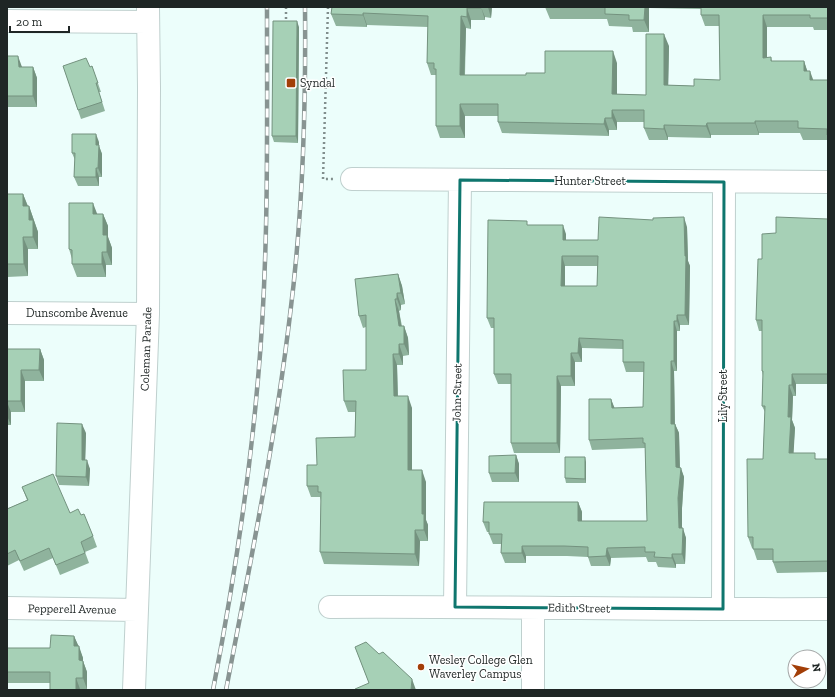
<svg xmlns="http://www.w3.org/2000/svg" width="835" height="697" font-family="'Zilla Slab',serif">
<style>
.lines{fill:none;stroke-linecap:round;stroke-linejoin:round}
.minor-casing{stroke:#bfd0ce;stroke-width:24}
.path{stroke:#818e8c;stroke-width:2.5;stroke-dasharray:2 3;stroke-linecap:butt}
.minor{stroke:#fff;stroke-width:22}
.rail-casing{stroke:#889492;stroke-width:4.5}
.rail{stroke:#fff;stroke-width:3;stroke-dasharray:9;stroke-linecap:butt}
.wall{fill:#8fb39d;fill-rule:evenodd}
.shaded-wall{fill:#74927f}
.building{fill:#a6d0b6;stroke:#74927f;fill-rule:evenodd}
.marked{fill:none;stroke:#0f766e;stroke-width:3;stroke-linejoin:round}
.poi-dot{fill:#a23e07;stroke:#fff;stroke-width:1.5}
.labels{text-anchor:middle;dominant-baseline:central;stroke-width:3;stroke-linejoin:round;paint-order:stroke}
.poi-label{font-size:12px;fill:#1f2625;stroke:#fff;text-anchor:start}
.street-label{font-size:12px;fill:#1f2625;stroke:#fff}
</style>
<rect width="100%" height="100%" fill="#ecfefb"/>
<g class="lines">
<g class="minor-casing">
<path id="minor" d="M7 21 148 22
M352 179 828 182
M7 313 148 314
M330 607C496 606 662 610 828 609
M455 607 460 180
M7 608 137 610
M533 608V690
M723 609 724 182
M134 690 148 314 149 88 148 7"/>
</g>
<path class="path" d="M286 7V22
M328 7 323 179H333"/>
<use href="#minor" class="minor"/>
<g class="rail-casing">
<path id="rail" d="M213 690C233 587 249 484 258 379 269 256 267 131 267 7
M226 690C250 565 275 441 290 315 303 213 306 110 305 7"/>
</g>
<use href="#rail" class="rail"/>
</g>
<path class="wall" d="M332 7H492L491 18 485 17V20H471V29L466 28 465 75H526L545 73 617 63V94L646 95 669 46 668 85 694 86 720 80 719 26H705L701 15V9L649 8V32H633L632 27 609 26 607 19H550L545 7H828V30H814L813 27H767V58L771 57 772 61H804L807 71 813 80H828V140H803L800 133H759V135H711V138L668 137V140H649L644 128V122H617V130H609V136L502 133 498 122V116H465V138H440L436 126V75H431L427 63 428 27 367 25V27L336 26 331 14Z
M299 27 298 143 274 142 272 136Z
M7 56 22 67H33L37 78V107H7Z
M63 66 90 67 92 66 101 92H99L105 111 81 119Z
M99 142V146L102 154V177H99V186H78L74 177 75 160 72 153Z
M7 194H23L28 206H29L38 232V249H28V276L7 277Z
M97 214H103L108 226V237L112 248V265H106V277H77L72 264V259L69 249Z
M828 219V384H796V396H793L792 420 795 428 793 453 817 459H828V572L777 573 773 562V560H757L753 548H752L748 537 763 459 765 412 762 406 763 376 762 371V331H759L756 320 762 259 776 233Z
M528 225 566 234V240H598L687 227 688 261 690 266 689 325H680V331H677V371H674L675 424 679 433 680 467 684 477 682 508V528L686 538 685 564H676V568L658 567 656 562H648L646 557 611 558 610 566H591L588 557 567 556H526V563H505L501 553V544H493L489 534V532H487L483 522 578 502 582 512V521H647L645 448 592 450 589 440 611 399 614 408 643 407 644 372H626L623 362V349L582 348V362H575V386H561L560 453H514L511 443V384H498L494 374V328H491L487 318ZM565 266H597V286H565Z
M398 274 402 286 405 304 401 305V310L399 311 402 326H404L408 338 409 355 403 356V365H397L398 396 412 408V470L426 482V520L428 525V541H420L419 566 324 564 320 552 321 501 320 497H311L307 486 317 465 355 437V412H348L344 401 366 370V327L363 328 359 316Z
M7 349H40L44 360V381H25V412H11V425H7Z
M86 433 85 460 90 469 89 486 59 485 56 476Z
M516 455 519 464V482H492L489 473Z
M586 462V483H566L565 478Z
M22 487 70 513 81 515 93 536 97 547 85 552 89 563 60 575 53 558 24 571 19 560 7 566V509L27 500Z
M74 636 83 658V661L87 672V689H80L50 683H7V648H50Z
M355 647 416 690 369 683Z"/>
<path class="shaded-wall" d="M481 7 485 17V20Z
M488 7H492L491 18Z
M645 7H649V32L644 20Z
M467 8 471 20V29L467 17Z
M363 13 367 25V27L363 15Z
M763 15 767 27V69L763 58Z
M461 16 466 28 464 87 460 75Z
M297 21 299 27 298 143 296 136Z
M664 34 669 46 668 97 664 85Z
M613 51 617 63V106L612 94Z
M18 56 22 67H19Z
M804 61 808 73 804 71Z
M33 67 37 78V107L33 96Z
M810 71 814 82 810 80Z
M460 104 465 116V138L460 126Z
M612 110 617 122V130L612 118Z
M605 118 609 130V136L604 124Z
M755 121 759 133V135L755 123Z
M707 123 711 135V138L706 126Z
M664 125 668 137V140L664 129Z
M96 134 99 142V146L102 154V177L98 168 96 145Z
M96 168 99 177V186L96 177Z
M23 194 28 207 23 206Z
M93 203 98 216 93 214Z
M29 206 38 232V249L33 237 29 220Z
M103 214 108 226V237L112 248V265L107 252 103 235Z
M684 217 687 227 688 261 690 266 689 325 685 315Z
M563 225 566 234V250L563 240Z
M23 237 28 249V276L24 264Z
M102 252 106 265V277L102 264Z
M562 256 565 266V296L561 286Z
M398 274 402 286 405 304 401 293Z
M397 293 401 305V310L397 299Z
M395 299 399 311 403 338 399 326Z
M677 315 680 325V331L677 321Z
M674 321 677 331V371L674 361Z
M404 326 408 338 409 355 404 344Z
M579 338 582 348V362L578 353Z
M399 344 403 356V365L399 354Z
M40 349 44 360V381L39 370Z
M571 353 575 362V386L571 376Z
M393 354 397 365 398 408 394 396Z
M671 361 674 371 675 434 671 424Z
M21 370 25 381V412L21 401Z
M792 374 796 384V396L792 385Z
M557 376 561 386 560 453 557 443Z
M789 385 793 396 792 420 795 428 793 464 789 453 788 417Z
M408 396 412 408V482L408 470Z
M611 399 615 409 612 408Z
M7 402 11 412V425L7 416Z
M82 424 86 433 85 469 82 460Z
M675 424 679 433 680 477 676 467Z
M516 455 519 464V482L515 473Z
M585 457 586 462V483L585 479Z
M87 460 90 469 89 486 86 477Z
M681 468 684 477 682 508V538L679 528 678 498Z
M422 470 426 482V520L428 525V541L424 530 422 514Z
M578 502 582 512V531L578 521Z
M683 528 686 538 685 564 682 554Z
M415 530 420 541 419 566 415 554Z
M522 546 526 556V563L522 553Z
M607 548 611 558 610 566 606 556Z
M672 554 676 564V568L672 558Z
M74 636 79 647 74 646Z
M79 646 83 658V672L79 660Z
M83 661 87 672V689L83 678Z
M76 678 80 689V690H76Z
M412 679 416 690H411Z"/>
<path class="building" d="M332 7H481V8H467V17L461 16 460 75H526V73H545V51H613L612 94 646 95V34H664V85L694 86V79L720 80 719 15H701V7H828V18H810V15H763V58L771 57V61H804V71H810V80H828V135H827V129L798 128V121H755V123H707L706 126 664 125V129L644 128V110H612V118H605L604 124 498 122V104H460V126H436V69H434V63H427L428 16 363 13V15L331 14Z
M545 7H645L644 20H629V15L605 14V7Z
M273 21H297L296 136H272Z
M7 56H18L19 67H33V96H7Z
M86 58 90 67 92 66 98 83H96L102 102 78 110 63 66Z
M72 134H96V145H99L98 168H96V177H74L75 153H72Z
M7 194H23V206H29V220H33V237H23L24 264H7Z
M69 203H93V214H103V235H107V252H102V264H72V250L69 249Z
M599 217 653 220V218L684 217 685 256H686L685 315H677V321H674V361H671V424H675L676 467 681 468 678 498 679 528H683L682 554H672V558L654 557 655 552H645V547L607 548 606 556 588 557V547L564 546H522V553H501L502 534H489V522H483L484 502H578V521H647L645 443H643V438L589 440V399H611L612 408 643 407 644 362H623V340L579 338 578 353H571V376H557V443H511V374H494V318H487L488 220 527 221V225H563V240H598ZM562 256H598L597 286H561Z
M776 217 828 219V374H792V385H789L788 417H791L789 453H815V459H828V561L773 562V549H753V537H748L747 459H763L765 406H762L763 371H762V320H756L758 259H762V234L776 233Z
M398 274 401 293H397V299H395L399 326H404V344H399V354H393L394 396H408V470H422V514H424V530H415V554L320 552 321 492H318V486H307V465H317L316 438 355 437 356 401H344L343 370H366V315L359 316 355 279Z
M7 349H40L39 370H21V401H7Z
M57 423 82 424V460H87L86 477 56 476Z
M516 455 515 473H489V456Z
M565 457H585V479L565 478Z
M53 474 70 513 78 509 81 515 84 514 93 536 81 542 85 553 56 565 49 548 20 561 15 550 7 554V509L28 500 22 487Z
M51 635 74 636V646H79V660L83 661V678H76V690H50V672H7V648H50Z
M366 642 379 654 383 652 412 679 411 690H355V689L369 683 355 647Z"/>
<path class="marked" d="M460 180 724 182 723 609 455 607Z"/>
<g class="poi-dot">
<rect x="286" y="78" width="10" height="10" rx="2"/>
<circle cx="421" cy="667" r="4"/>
</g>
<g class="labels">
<g class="poi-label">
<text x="300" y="83">Syndal</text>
<text x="429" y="660">Wesley College Glen<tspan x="429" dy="14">Waverley Campus</tspan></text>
</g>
<g class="street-label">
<text x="590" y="181">Hunter Street</text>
<text x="77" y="313">Dunscombe Avenue</text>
<text transform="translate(146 349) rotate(-88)">Coleman Parade</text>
<text transform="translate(457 393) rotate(-89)">John Street</text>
<text transform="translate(723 396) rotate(-90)">Lily Street</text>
<text transform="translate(579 608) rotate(1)">Edith Street</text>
<text transform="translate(72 609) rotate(1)">Pepperell Avenue</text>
</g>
</g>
<rect width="835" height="697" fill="none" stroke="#1f2625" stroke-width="16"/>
<g transform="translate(807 669) rotate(82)"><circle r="19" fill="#ffffff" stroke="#a5a8a8"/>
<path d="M0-3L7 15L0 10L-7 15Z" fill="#a23e07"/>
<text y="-6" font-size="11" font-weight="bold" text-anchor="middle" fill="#1f2625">N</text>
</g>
<path d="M10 26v6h59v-6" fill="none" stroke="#1f2625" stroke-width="2"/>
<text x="16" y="26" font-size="12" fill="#1f2625" stroke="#ffffff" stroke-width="3" paint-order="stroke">20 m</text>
</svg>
